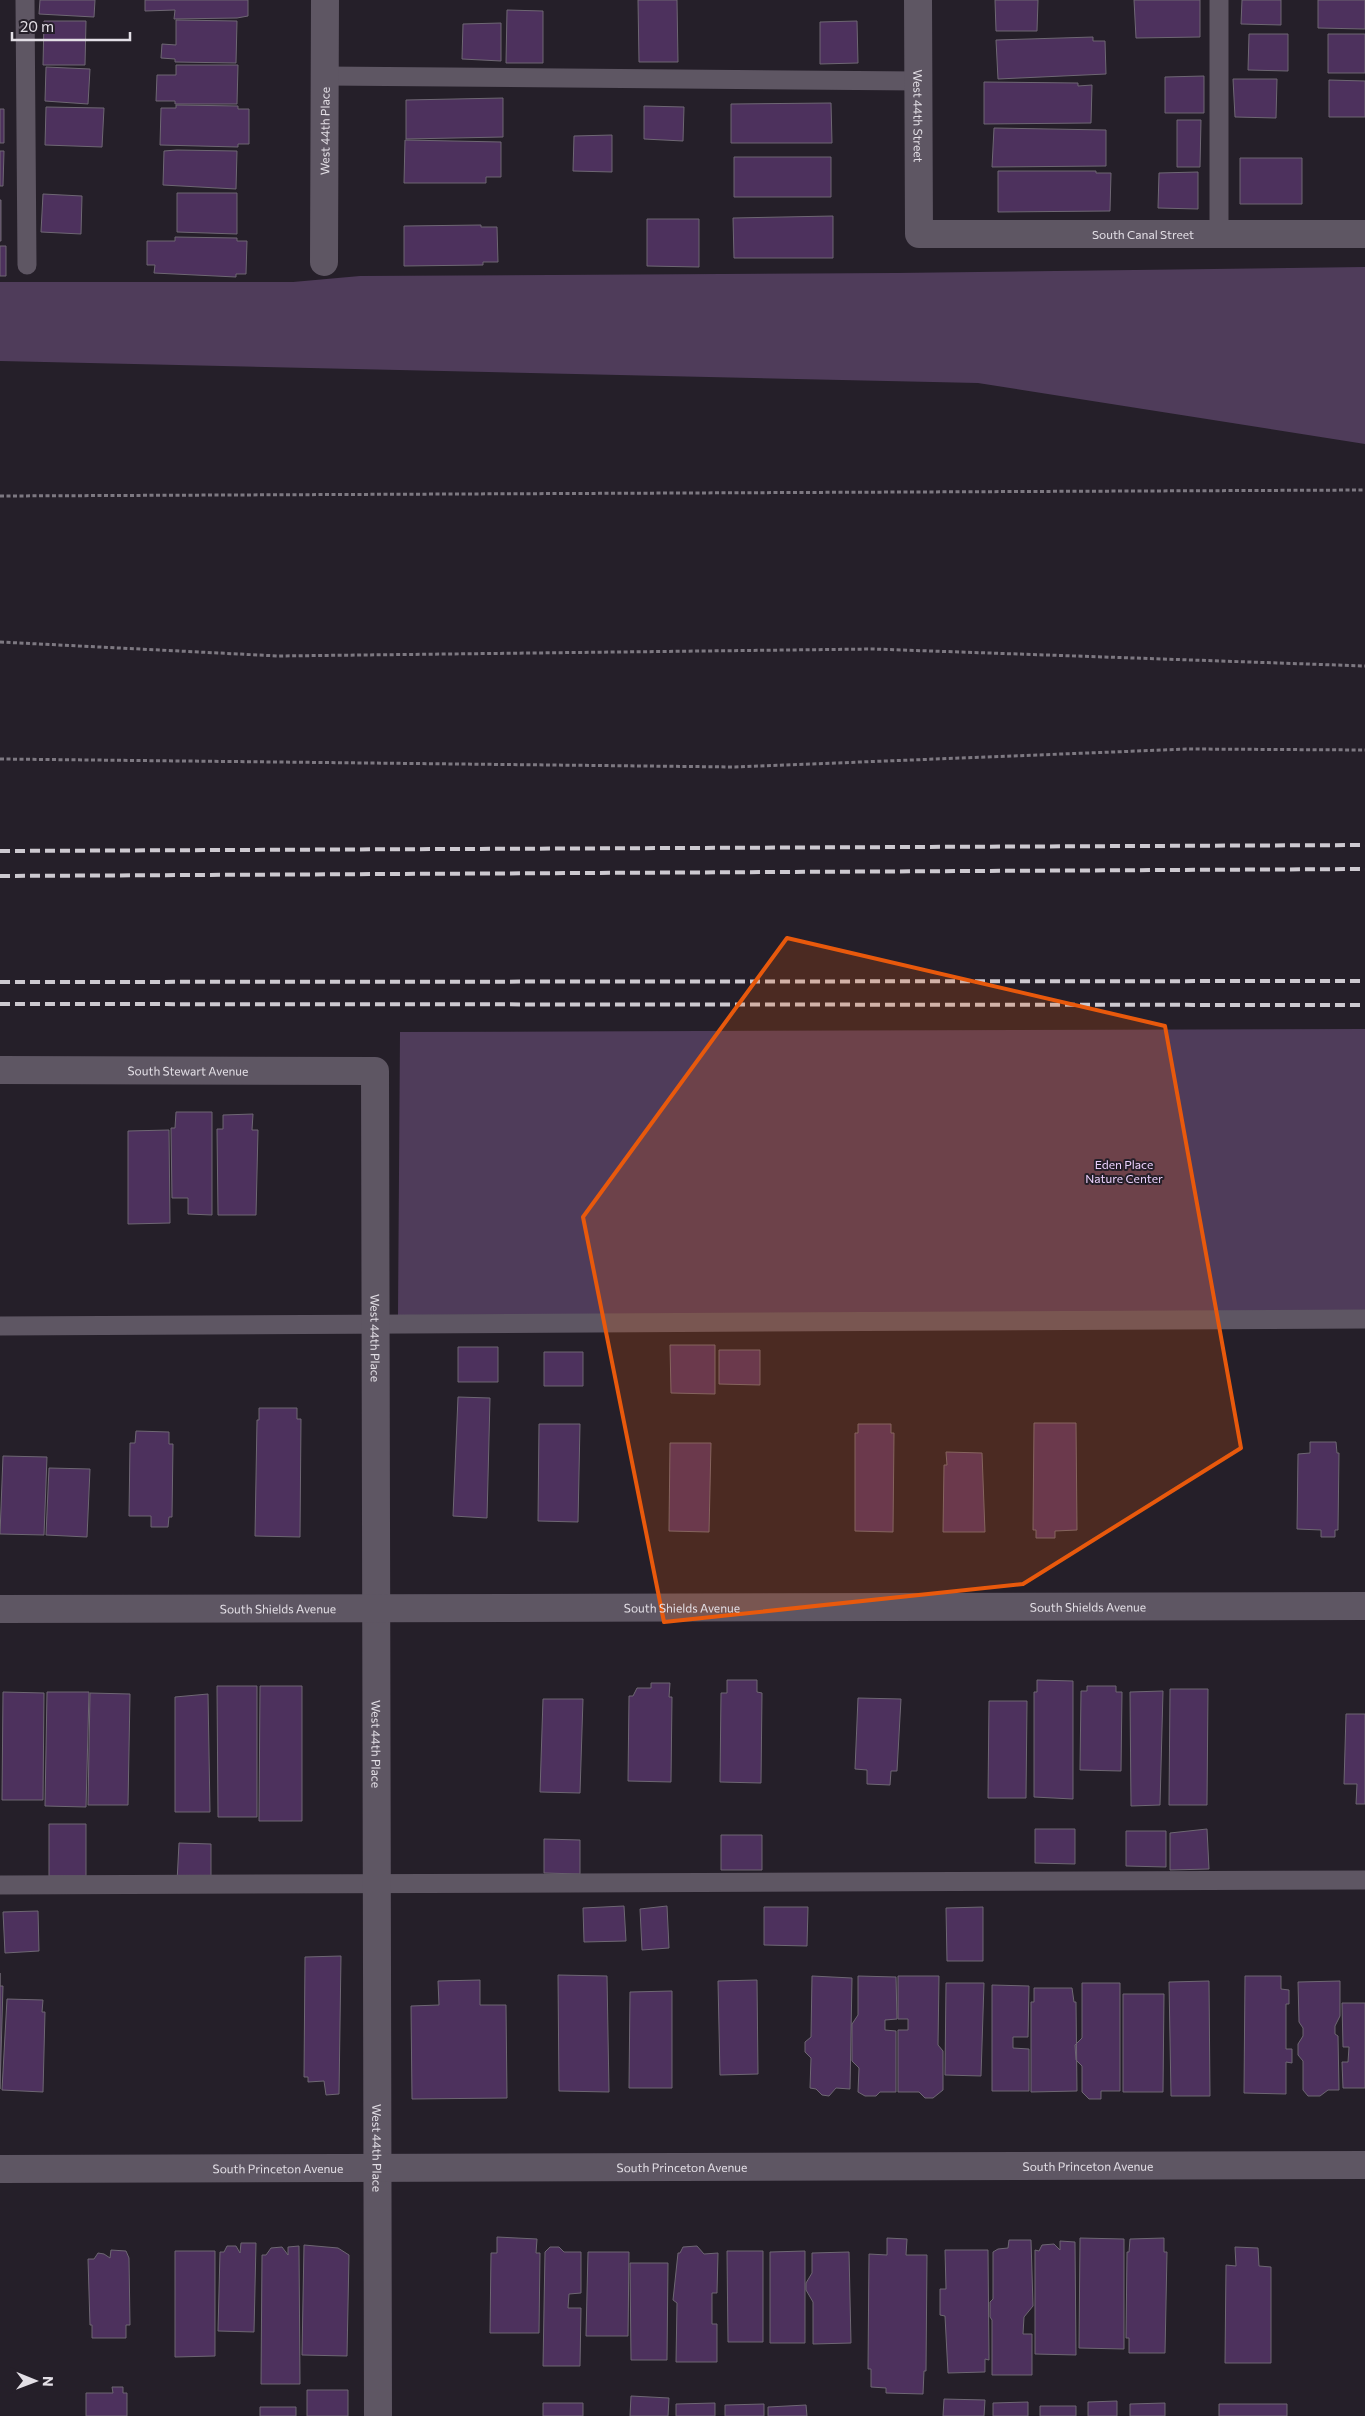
<svg xmlns="http://www.w3.org/2000/svg" width="1365" height="2416" font-family="Commissioner,sans-serif">
<style>
.green{fill:#4f3c5a}
.building{fill:#4d315d;stroke:#6e6773}
.lines{fill:none;stroke-linecap:round;stroke-linejoin:round}
.path{stroke:#7d7881;stroke-width:3;stroke-dasharray:4 2.5;stroke-linecap:butt}
.lane{stroke:#5e5663;stroke-width:19}
.street{stroke:#5e5663;stroke-width:28}
.rail{stroke:#cdc9d0;stroke-width:4;stroke-dasharray:10 5;stroke-linecap:butt}
.marked{fill:#e8590c;fill-opacity:0.2;stroke:#e8590c;stroke-width:4;stroke-linejoin:round}
.labels{text-anchor:middle;dominant-baseline:central;stroke-width:4;stroke-linejoin:round;paint-order:stroke}
.street-label{font-size:12px;fill:#e3dfe6;stroke:#251f29}
.park-label{font-size:12px;fill:#ecd1fd;stroke:#251f29}
</style>
<rect width="100%" height="100%" fill="#251f29"/>
<path class="green" d="M1365 267V444L978 383 0 361V282H293L360 276 896 273Z
M1365 1029V1312L398 1315 400 1032Z"/>
<path class="building" d="M40 0H95L94 17 39 14Z
M145 0H248V16L237 18 174 19 175 10 145 11Z
M638 0H677L678 62H639Z
M995 0H1038L1037 31H996Z
M1134 0H1200V37L1136 38Z
M1242 0H1281V25L1241 24Z
M1318 0H1365V29L1318 28Z
M507 10 543 11V63H506Z
M176 20 237 21 236 63 175 62V59L161 58 162 44 176 45Z
M44 21H86L85 65H43Z
M857 21 858 63 820 64V22Z
M501 23V61L462 59 463 24Z
M1249 34H1288V71L1248 70Z
M1328 34H1365V73H1328Z
M1093 37V41H1105L1106 74 998 79 996 40Z
M176 65H238L237 104H175V101H156L157 75H176Z
M46 67 90 69 88 104 45 101Z
M1204 76V113H1165V77Z
M1233 79H1277L1276 118 1235 117Z
M1329 80 1365 81V117H1329Z
M984 82 1078 83V86L1092 85 1091 123 984 124Z
M503 98V137L406 139V100Z
M831 103 832 143H731V104Z
M176 105 238 106V109H249V144H238V147L160 145 161 108H176Z
M644 106 684 107 683 141 644 139Z
M46 107 104 108 102 147 45 145Z
M0 109H4V143H0Z
M1177 120H1201L1200 167H1177Z
M994 128 1106 130V166L992 167Z
M612 135V172L573 171 574 136Z
M405 140 501 142V177H486V183H404Z
M177 150 237 151 236 189 163 185 164 151Z
M0 151H4L3 186H0Z
M734 157H831V197H734Z
M1240 158H1302V204H1240Z
M998 171H1096V173H1111L1110 211 998 212Z
M1198 172V209L1158 208 1159 173Z
M177 193H237V234L177 232Z
M43 194 82 196 81 234 41 232Z
M0 200H1V241H0Z
M833 216V258H734L733 218Z
M647 219H699V267L647 266Z
M481 225V227H497L498 262H483V265L404 266V226Z
M175 237 237 238V241H247L246 274H236V277L154 273 155 265H147V241H175Z
M0 246H6V276H0Z
M176 1112H212V1215L188 1214V1198H172L171 1128H175Z
M253 1114 252 1130H258L256 1215H218L217 1129H223V1115Z
M169 1130 170 1223 128 1224V1131Z
M670 1345H715V1394L671 1393Z
M458 1347H498V1382H458Z
M719 1350H760V1385L719 1384Z
M544 1352H583V1386H544Z
M458 1397 490 1398 487 1518 453 1516Z
M259 1408H297V1419H301L300 1537 255 1536 257 1420H259Z
M1034 1423H1076L1077 1530 1055 1531V1538H1036V1530H1033Z
M539 1424H580L578 1522 538 1521Z
M858 1424H891V1433H894L893 1532 855 1531V1433H858Z
M136 1431 169 1432V1444H173L172 1517H169L168 1527H151V1516H129L130 1443H135Z
M1310 1442H1336L1337 1453H1339L1338 1530H1335V1537H1321V1530L1297 1529 1298 1454 1310 1453Z
M670 1443H711L709 1532 669 1531Z
M946 1452 982 1453 985 1532H943L944 1465H947Z
M3 1456 47 1457 44 1535 0 1534Z
M49 1468 90 1469 87 1537 46 1535Z
M727 1680H757V1692L762 1693 761 1783 720 1782 721 1693H727Z
M1037 1680 1073 1681V1799L1034 1797V1692H1037Z
M651 1683H670L669 1697H672L671 1782 628 1781 629 1696H633L637 1688H651Z
M217 1686H257V1817H218Z
M260 1686H302V1821H259Z
M1087 1686H1116V1692H1122L1121 1771 1080 1770 1081 1691H1087Z
M1170 1689H1208L1207 1805H1169Z
M1163 1691 1160 1805 1131 1806 1130 1692Z
M3 1692 44 1693 43 1800H2Z
M47 1692H89L86 1807 45 1806Z
M90 1693 130 1694 128 1805H88Z
M208 1694 210 1812H175V1697Z
M858 1698 901 1699 897 1771H891L890 1785 867 1784V1770L855 1769Z
M543 1699H583L580 1793 540 1792Z
M989 1701H1027L1026 1798H988Z
M1346 1714H1365V1804H1356L1357 1784H1344Z
M49 1824H86V1876H49Z
M1035 1829H1075V1864L1035 1863Z
M1207 1829 1209 1869 1170 1870V1833Z
M1126 1831H1166V1867L1126 1866Z
M721 1835H762V1870H721Z
M544 1839 580 1840V1874L544 1873Z
M179 1843 211 1844V1883L177 1882Z
M624 1906 626 1941 584 1942 583 1908Z
M667 1906 669 1948 642 1950 640 1909Z
M764 1907H808L807 1946 764 1945Z
M983 1907V1961H947L946 1908Z
M38 1911 39 1951 5 1953 3 1912Z
M341 1956 339 2094 326 2095 324 2081 308 2082V2077H304L305 1957Z
M0 1973V1986H3L0 2089Z
M558 1975 607 1976 609 2092 559 2091Z
M812 1976 852 1978 850 2089 836 2088 829 2096 822 2095 816 2089 810 2088 811 2058 805 2052V2042L811 2037Z
M858 1976 896 1977 897 2019 885 2020V2030L896 2031V2092H880L876 2096H865L858 2092 859 2068 852 2061V2024L858 2015Z
M898 1976H939L938 2045 943 2051V2090L933 2098H925L919 2092H898V2030H908V2019H898Z
M1245 1976H1281V1989L1289 1990V2004H1286V2049H1292V2063L1286 2062V2094L1244 2093Z
M480 1980V2005H506L507 2098 412 2099 411 2006 439 2005 438 1981Z
M757 1980 758 2074 720 2075 718 1981Z
M1209 1981 1210 2096H1171L1169 1982Z
M1340 1981V2016L1335 2026V2034L1338 2036 1339 2090H1328L1320 2096H1308L1303 2090V2061L1298 2055V2044L1303 2036V2028L1299 2022 1298 1982Z
M946 1983H984L981 2076 945 2075Z
M1082 1983H1120V2091H1101V2099H1089L1082 2092V2066L1076 2060 1075 2045 1082 2038Z
M992 1985 1029 1986 1028 2037H1013V2048L1029 2049V2091H992Z
M1034 1988H1072L1074 2002H1076L1077 2091 1031 2092V2002H1034Z
M672 1991V2088H629L630 1992Z
M1123 1994H1164L1163 2092H1123Z
M7 1999 43 2000 42 2012H45L43 2092 2 2090Z
M1342 2003H1365V2088H1343L1342 2062H1348L1349 2047H1343Z
M497 2237 537 2239 536 2253H540L539 2333H490L491 2253H497Z
M887 2238 907 2239 906 2255H927L926 2371H924L923 2394 886 2393V2388L871 2387V2369H868L869 2254 887 2255Z
M1080 2238 1124 2239V2349L1079 2348Z
M1164 2238V2252H1167L1165 2353H1129V2338H1126L1127 2252H1129L1130 2239Z
M1009 2240H1031L1033 2306 1024 2317 1023 2334H1032V2375H992V2320L990 2317V2302L993 2299V2252L998 2249 1008 2248Z
M1060 2241 1075 2242 1076 2355 1035 2354V2250L1039 2251 1042 2245 1054 2244 1060 2250Z
M241 2243H256L254 2332 218 2331 220 2252H224L227 2246H236L240 2253Z
M304 2245 338 2248 349 2255 347 2356 302 2355Z
M299 2246 300 2384H261L262 2255H266L271 2248 282 2247 288 2255V2247Z
M697 2246 704 2254 718 2253 717 2293H712V2324H717V2362H676L677 2303 673 2300 678 2253H680L683 2247Z
M550 2247H559L564 2252H581V2293L569 2294 568 2308H581L580 2366H543L545 2252Z
M1235 2247 1258 2248 1259 2266 1271 2267V2363H1225L1226 2265 1236 2266Z
M111 2250 126 2251 129 2258 130 2325H126V2338H92V2325H90L88 2259H94L98 2253 104 2254 110 2258Z
M945 2250H988L989 2360 985 2359V2372L948 2373 945 2316 940 2315V2289H946Z
M175 2251H215V2356L175 2357Z
M727 2251H763V2342H728Z
M805 2251V2343H770V2252Z
M588 2252H629L628 2336H586Z
M849 2252 851 2343 813 2344V2302L806 2290V2283L812 2273V2253Z
M630 2263H668L667 2360H631Z
M112 2387H123V2393H127V2416H86V2393H113Z
M307 2390H348V2416H307Z
M631 2396 669 2398 668 2416H630Z
M944 2399 985 2400 984 2416H943Z
M1117 2401V2416H1088V2402Z
M1028 2402V2416H993V2403Z
M543 2403H583V2416H543Z
M715 2403V2416H676V2404Z
M1165 2403V2416H1130V2404Z
M764 2404V2416H725V2405Z
M1219 2404H1287V2416H1219Z
M806 2405 807 2416H768V2407Z
M1040 2406H1076V2416H1040Z
M260 2407H296V2416H260Z"/>
<g class="lines">
<path class="path" d="M0 496 1365 490
M0 642 278 656 873 649 1365 666
M0 759 735 767 1188 749 1365 750"/>
<path class="lane" d="M25 0 27 265
M1219 0V233
M325 76 919 81
M0 1326 1365 1319
M0 1885 1365 1880"/>
<g class="street">
<path id="s1" d="M918 0 919 234H1365"/>
<path id="s2" d="M324 262 325 0"/>
<path id="s3" d="M0 1070 375 1071 378 2416"/>
<path id="s4" d="M0 1609 1365 1606"/>
<path id="s5" d="M0 2169 1365 2165"/>
</g>
<path class="rail" d="M0 851 1365 845
M0 876 1365 869
M0 982 1365 981
M0 1004 1365 1005"/>
</g>
<path class="marked" d="M787 938 1165 1026 1241 1448 1023 1584 664 1622 583 1217Z"/>
<g class="labels">
<g class="street-label">
<text stroke="none"><textPath href="#s1" startOffset="116">West 44th Street</textPath></text>
<text stroke="none"><textPath href="#s2" startOffset="131">West 44th Place</textPath></text>
<text stroke="none"><textPath href="#s1" startOffset="458">South Canal Street</textPath></text>
<text stroke="none"><textPath href="#s3" startOffset="188">South Stewart Avenue</textPath></text>
<text stroke="none"><textPath href="#s3" startOffset="642">West 44th Place</textPath></text>
<text stroke="none"><textPath href="#s4" startOffset="682">South Shields Avenue</textPath></text>
<text stroke="none"><textPath href="#s4" startOffset="1088">South Shields Avenue</textPath></text>
<text stroke="none"><textPath href="#s4" startOffset="278">South Shields Avenue</textPath></text>
<text stroke="none"><textPath href="#s3" startOffset="1048">West 44th Place</textPath></text>
<text stroke="none"><textPath href="#s3" startOffset="1452">West 44th Place</textPath></text>
<text stroke="none"><textPath href="#s5" startOffset="1088">South Princeton Avenue</textPath></text>
<text stroke="none"><textPath href="#s5" startOffset="682">South Princeton Avenue</textPath></text>
<text stroke="none"><textPath href="#s5" startOffset="278">South Princeton Avenue</textPath></text>
</g>
<g class="park-label">
<text x="1124" y="1164">Eden Place<tspan x="1124" dy="14">Nature Center</tspan></text>
</g>
</g>
<g transform="translate(35 2381) rotate(91)" stroke="#251f29" stroke-width="4" paint-order="stroke">
<path d="M0-4L9 19L0 12L-9 19Z" fill="#e3dfe6"/>
<text y="-8" font-size="14" font-weight="bold" text-anchor="middle" fill="#e3dfe6">N</text>
</g>
<path d="M12 32v8h118v-8" fill="none" stroke="#e3dfe6" stroke-width="2.5"/>
<text x="20" y="32" font-size="15" fill="#e3dfe6" stroke="#251f29" stroke-width="4" paint-order="stroke">20 m</text>
</svg>
